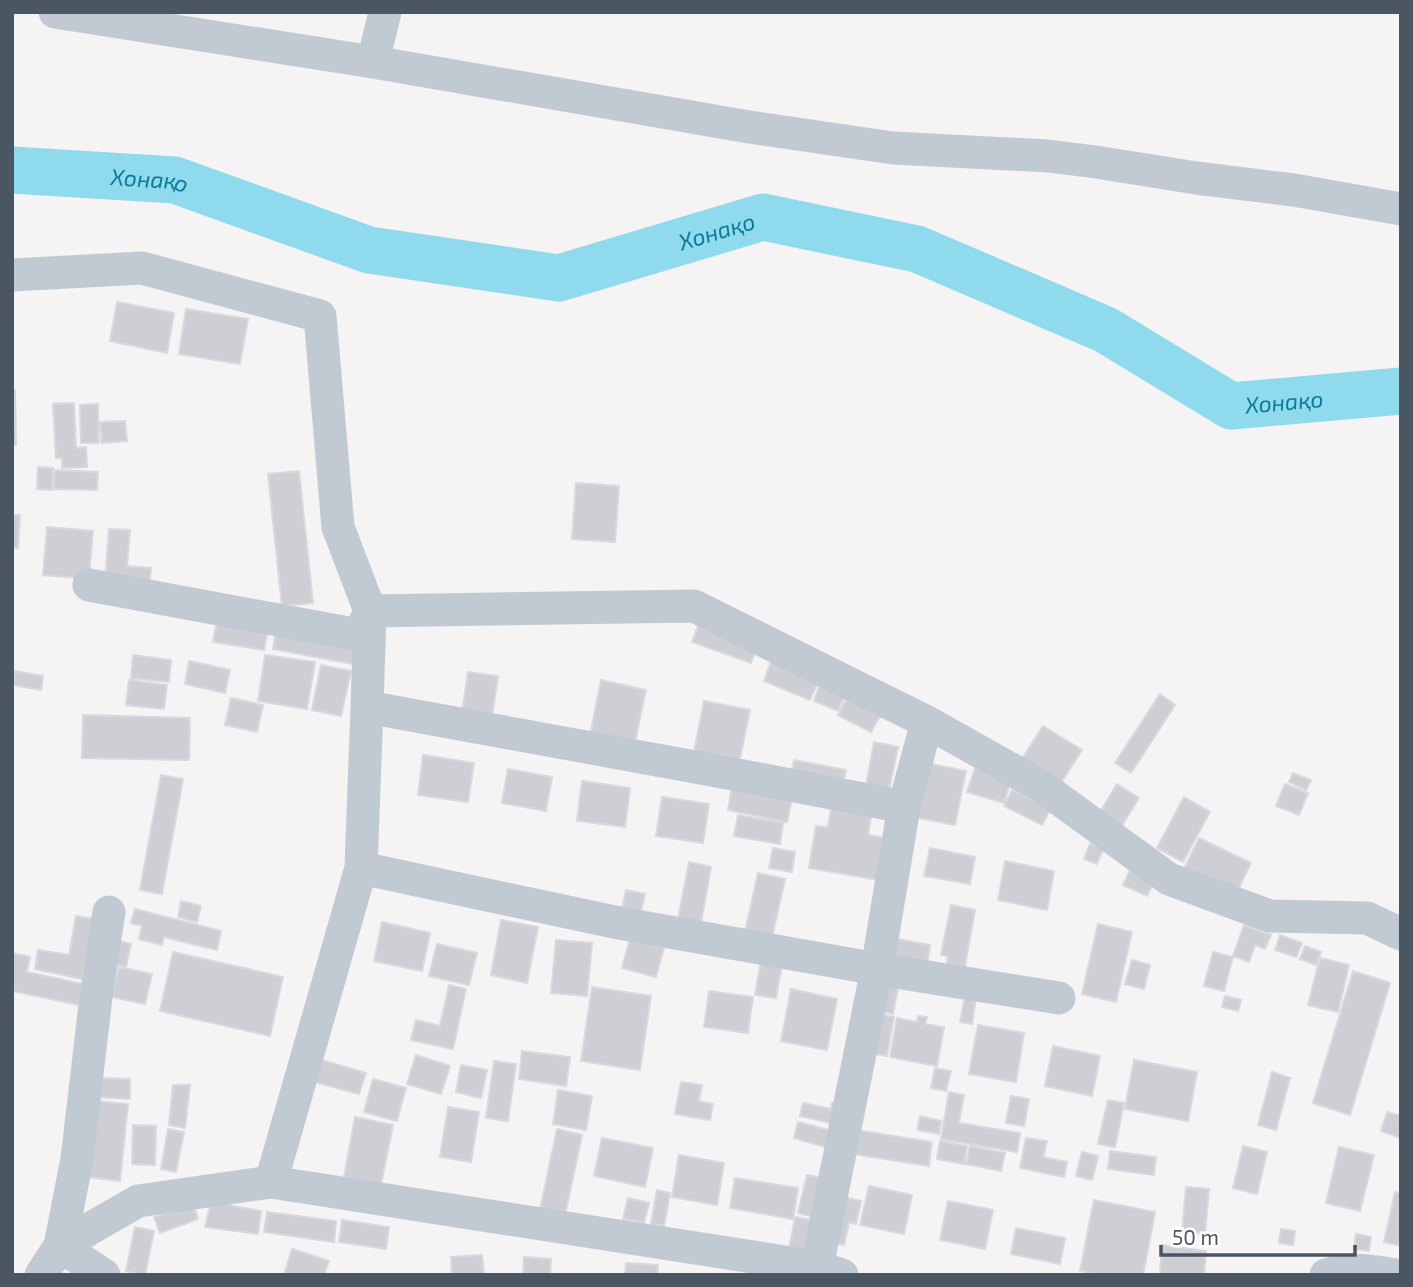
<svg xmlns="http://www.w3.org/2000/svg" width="1413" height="1287" font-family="'Exo 2',sans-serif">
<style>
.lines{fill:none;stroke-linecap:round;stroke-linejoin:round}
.river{stroke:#90daee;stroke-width:47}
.building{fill:#cdcfd5;stroke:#d7d9de;stroke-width:2}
.minor{stroke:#c1cad2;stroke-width:33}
.labels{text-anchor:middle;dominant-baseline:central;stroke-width:5;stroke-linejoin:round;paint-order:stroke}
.water-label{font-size:23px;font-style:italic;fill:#0c7c9b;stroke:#fff}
</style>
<rect width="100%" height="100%" fill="#f5f3f3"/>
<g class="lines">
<path class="river" id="s1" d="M12 170 175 180 369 250 559 278 763 217 917 249 1106 330 1231 406 1401 391"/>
</g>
<path class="building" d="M117 302 174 313 167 353 110 341Z
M186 309 248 319 240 364 179 354Z
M12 390H15L16 445H12Z
M74 403 76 448 86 447 87 467 62 468V458H56L53 404Z
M98 404 99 443H81L80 405Z
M125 421 127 441 102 443 100 422Z
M38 467 53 468 52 490 37 489Z
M55 470 98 472 97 490 54 489Z
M299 471 313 603 282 606 268 474Z
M576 483 619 486 615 542 572 539Z
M12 515H20L18 548 12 547Z
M47 527 93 531 89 579 43 575Z
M109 529 130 530 127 566 151 568 149 587 105 583Z
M217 620 268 629 264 650 213 642Z
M698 626 757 647 751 663 692 642Z
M276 630 357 645 353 664 273 649Z
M133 655 171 660 169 682 131 678Z
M265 655 315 662 307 709 258 701Z
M772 659 819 680 810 700 764 681Z
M189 661 230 670 225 693 185 684Z
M321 665 351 671 341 716 312 710Z
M15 671 43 676 41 690 13 685Z
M468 672 498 676 491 723 461 718Z
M129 680 167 685 164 709 126 705Z
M601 680 646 690 633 751 589 742Z
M821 682 846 693 838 711 814 701Z
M1160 694 1175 705 1131 773 1115 763Z
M848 696 882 713 871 732 838 715Z
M231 698 263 705 257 732 225 725Z
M704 701 750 710 738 768 693 758Z
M83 715 190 718 189 760 82 758Z
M1043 726 1082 750 1059 786 1020 762Z
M874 742 898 747 888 795 865 791Z
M423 755 474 763 468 802 418 795Z
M794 760 846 770 843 786 791 777Z
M921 762 966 771 955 825 909 816Z
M975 768 1011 780 1004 803 967 792Z
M508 769 552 777 546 811 502 803Z
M1293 773 1311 780 1306 790 1289 782Z
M161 775 183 779 162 894 140 890Z
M582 781 630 788 625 827 577 821Z
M1117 784 1139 798 1118 832 1096 819Z
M1285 784 1308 793 1299 815 1276 806Z
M732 786 792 798 787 822 728 810Z
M1012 790 1051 808 1042 825 1004 806Z
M662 797 709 804 703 843 656 836Z
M1184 797 1210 812 1183 862 1157 848Z
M832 803 872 810 868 835 886 838 879 880 809 868 816 826 828 827Z
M738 815 783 823 780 844 734 836Z
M1199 838 1251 863 1236 894 1184 869Z
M1090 844 1103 849 1097 864 1084 859Z
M773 848 795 852 792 872 769 868Z
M930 848 975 857 970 884 924 876Z
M1005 861 1054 871 1047 910 998 900Z
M689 862 711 867 700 928 677 924Z
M1131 868 1155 880 1147 896 1123 885Z
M758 873 785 879 771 942 744 937Z
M626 890 645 894 639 919 621 915Z
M181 901 201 906 197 922 178 917Z
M951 905 975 910 964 972 946 968 948 956 941 955Z
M135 909 221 931 217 950 164 937 162 945 139 939 142 926 131 923Z
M76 916 94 919 82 979 35 969 38 950 69 955Z
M501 920 538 927 527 983 491 975Z
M382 922 430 933 422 971 374 961Z
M1098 924 1132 932 1116 1002 1082 994Z
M1244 925 1271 935 1265 949 1255 945 1249 962 1233 956Z
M1280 935 1302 943 1296 957 1275 950Z
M887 937 930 945 927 966 883 958Z
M630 939 664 948 656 977 622 968Z
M556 940 592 943 587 996 551 993Z
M119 941 131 944 126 967 114 964Z
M437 944 477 953 469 985 429 976Z
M1305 946 1321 952 1316 965 1300 959Z
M173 952 283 977 270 1036 160 1011Z
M1213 952 1233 957 1224 991 1204 986Z
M12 953 30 957 27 972 83 984 79 1005 12 991Z
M1320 958 1349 965 1338 1012 1308 1005Z
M1132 960 1150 965 1144 989 1125 984Z
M761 961 782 964 776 998 755 995Z
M119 967 152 974 145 1004 112 997Z
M1353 971 1390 983 1350 1115 1313 1103Z
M883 984 898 988 893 1014 877 1010Z
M449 985 466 989 453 1049 411 1040 416 1020 440 1026Z
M592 987 651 996 640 1070 581 1061Z
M791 989 837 999 827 1050 781 1041Z
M709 991 753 997 748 1033 704 1027Z
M1225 996 1241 1000 1238 1011 1222 1007Z
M965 997 976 999 972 1024 960 1022Z
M877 1014 894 1017 887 1056 870 1053Z
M918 1016 927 1017 925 1024 944 1027 937 1066 890 1057 897 1018 917 1022Z
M978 1025 1024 1033 1016 1082 969 1074Z
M1053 1046 1100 1056 1092 1096 1045 1086Z
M522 1051 570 1057 566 1086 519 1079Z
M416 1055 450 1066 441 1094 407 1084Z
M321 1060 366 1073 359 1094 315 1082Z
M1134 1060 1197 1072 1188 1121 1125 1109Z
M494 1061 516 1064 508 1121 486 1118Z
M461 1065 487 1070 481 1098 456 1092Z
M935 1068 951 1071 946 1091 931 1088Z
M1272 1072 1290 1078 1276 1130 1258 1125Z
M95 1078 130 1079V1099L95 1097Z
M373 1079 406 1088 397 1121 364 1112Z
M681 1082 702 1085 699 1101 713 1104 710 1120 675 1114Z
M173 1085H190L185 1128 169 1125Z
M558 1090 592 1096 586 1130 553 1124Z
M949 1092 964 1095 959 1123 1020 1133 1017 1152 941 1139Z
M1011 1096 1029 1099 1024 1126 1006 1123Z
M1108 1100 1124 1103 1115 1147 1098 1144Z
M94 1101 128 1104 120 1181 86 1177Z
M803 1103 831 1109 832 1103 843 1105 839 1125 800 1116Z
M448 1107 479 1112 471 1162 440 1157Z
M1387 1112 1401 1116V1138L1381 1131Z
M920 1116 941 1121 939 1134 917 1130Z
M355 1117 393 1125 381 1184 344 1177Z
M798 1122 833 1131 829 1148 794 1138Z
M133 1125 156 1126 155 1165 132 1164Z
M168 1129 184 1132 176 1172 161 1169Z
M557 1129 582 1135 565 1215 540 1210Z
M850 1129 932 1142 929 1166 846 1153Z
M602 1138 653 1148 645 1187 594 1176Z
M1026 1138 1047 1141 1043 1157 1067 1162 1064 1177 1020 1168Z
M940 1141 967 1146 964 1164 937 1159Z
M970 1146 1005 1153 1001 1171 966 1164Z
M1243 1146 1267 1152 1257 1194 1233 1188Z
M1339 1147 1374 1155 1360 1211 1326 1203Z
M1110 1151 1156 1157 1154 1175 1108 1169Z
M1082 1152 1098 1156 1092 1180 1076 1176Z
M679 1155 724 1163 717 1205 672 1197Z
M807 1175 827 1179 818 1218 798 1213Z
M735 1178 798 1188 793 1219 730 1208Z
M869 1186 912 1195 904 1234 860 1225Z
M1186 1187 1209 1189 1205 1234 1182 1232Z
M657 1190 670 1193 664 1226 651 1224Z
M1395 1192 1401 1194V1246L1384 1242Z
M838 1196 861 1201 856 1224 849 1222 844 1245 829 1242Z
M628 1198 649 1203 644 1223 623 1219Z
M1094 1200 1155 1212 1143 1275H1100L1080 1271Z
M948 1201 993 1210 985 1249 940 1240Z
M211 1202 261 1211 258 1234 205 1227Z
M193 1204 198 1219 160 1233 154 1217Z
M267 1212 336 1221 334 1242 264 1232Z
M795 1217 817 1221 810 1254 789 1250Z
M342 1220 389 1227 386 1249 339 1242Z
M135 1227 154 1231 145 1275 126 1271Z
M1016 1228 1065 1238 1060 1264 1011 1254Z
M1281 1229 1295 1231 1293 1245 1279 1243Z
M1356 1234 1371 1237 1369 1251 1354 1249Z
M1162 1245 1206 1251 1204 1275H1160Z
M292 1249 329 1261 324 1275H284Z
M482 1255 484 1275H452L451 1257Z
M524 1257 551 1259 550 1275H523Z
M626 1263 658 1265 657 1275H625Z"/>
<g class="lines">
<path class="minor" d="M55 12 373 62 749 127 893 148 1048 156 1096 162 1196 178 1294 190 1401 209
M373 62 385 12
M12 275 142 268 320 316 338 527 370 611 694 606 927 722 1041 786 1169 879 1270 916 1367 918 1401 934
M89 585 359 635 370 611
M367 707 370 613
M904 807 927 722
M361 868 619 923 877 969 1059 998
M271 1182 361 868 367 707 717 771 904 807 877 969 817 1267
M41 1275 60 1246 138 1201 271 1182 817 1267 842 1275
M104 1275 60 1246 77 1159 96 997 109 912
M1326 1275C1347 1267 1374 1271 1396 1275"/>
</g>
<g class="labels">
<g class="water-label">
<text stroke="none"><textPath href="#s1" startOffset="138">Хонақо</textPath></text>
<text stroke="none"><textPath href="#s1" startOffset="726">Хонақо</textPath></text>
<text stroke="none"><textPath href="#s1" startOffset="1337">Хонақо</textPath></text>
</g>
</g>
<rect width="1413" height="1287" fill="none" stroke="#4a5661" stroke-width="28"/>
<path d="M1161 1245v10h194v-10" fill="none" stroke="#4a5661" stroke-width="3.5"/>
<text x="1172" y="1245" font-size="21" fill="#4a5661" stroke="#ffffff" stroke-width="5" paint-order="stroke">50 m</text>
</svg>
